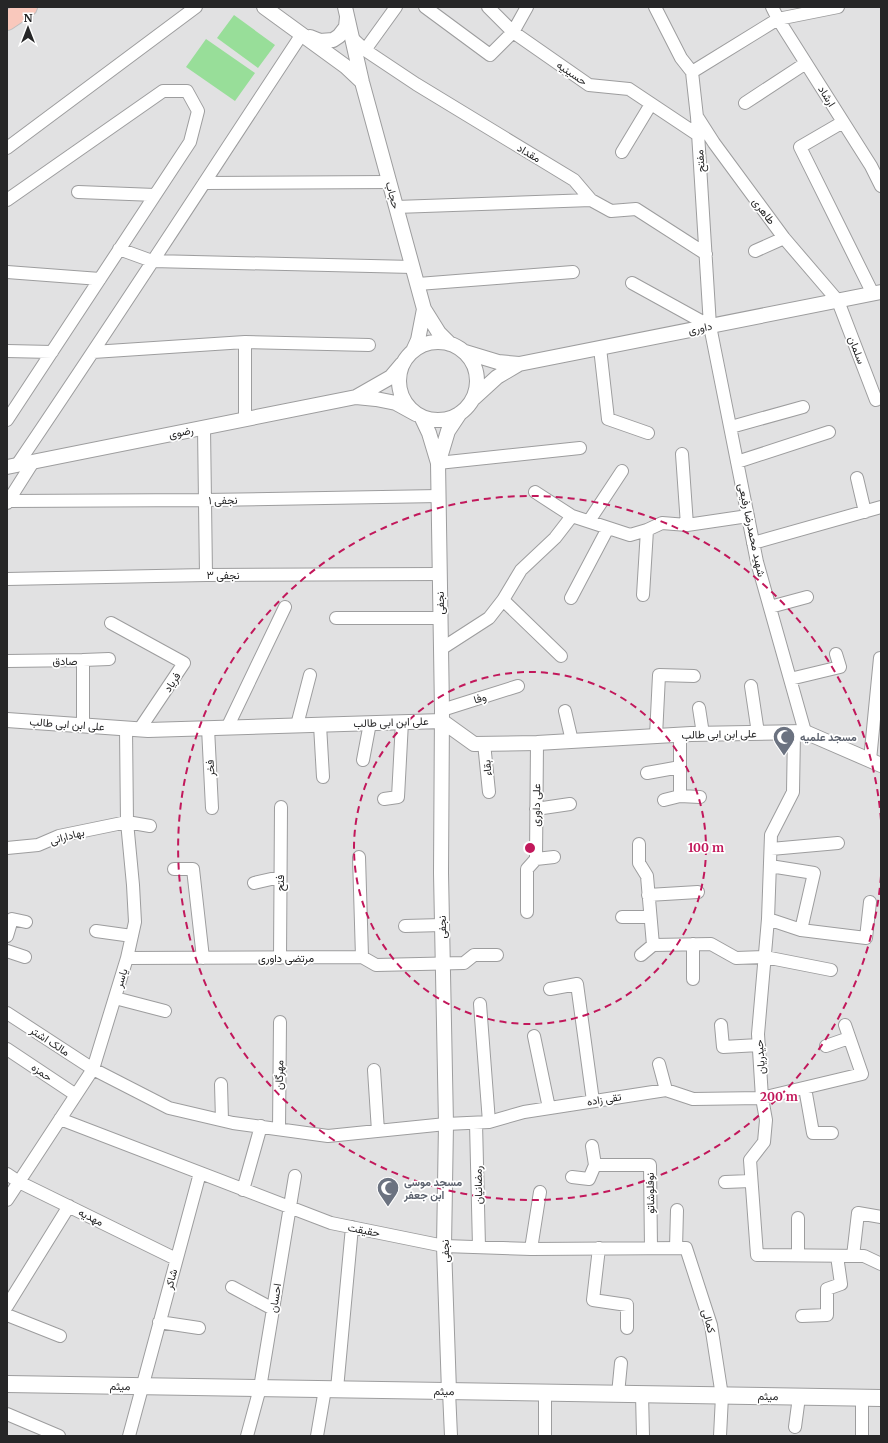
<svg xmlns="http://www.w3.org/2000/svg" width="888" height="1443" font-family="Merriweather,Vazirmatn,serif">
<style>
.green{fill:#98de99}
.lines{fill:none;stroke-linecap:round;stroke-linejoin:round}
.minor-casing{stroke:#9d9d9e;stroke-width:14}
.tertiary-casing{stroke:#9d9d9e;stroke-width:16}
.secondary-casing{stroke:#9d9d9e;stroke-width:18}
.primary-casing{stroke:#bebebe;stroke-width:20}
.minor{stroke:#fff;stroke-width:12}
.tertiary{stroke:#fff;stroke-width:14}
.secondary{stroke:#fff;stroke-width:16}
.primary{stroke:#f9c8bc;stroke-width:18}
.ring{fill:none;stroke:#c2185b;stroke-width:2;stroke-dasharray:7 5}
.labels{text-anchor:middle;dominant-baseline:central;stroke-width:3.5;stroke-linejoin:round;paint-order:stroke}
.street-label{font-size:11px;fill:#262627;stroke:#fff}
.worship-label{font-size:11px;font-weight:bold;fill:#5b616d;stroke:#fff;text-anchor:start}
.centre{fill:#c2185b;stroke:#fff;stroke-width:2}
.ring-label{font-size:12px;text-anchor:middle;font-weight:bold;fill:#c2185b;stroke:#fff;stroke-width:3.5;stroke-linejoin:round;paint-order:stroke}
</style>
<rect width="100%" height="100%" fill="#e1e1e2"/>
<path class="green" d="M234 15 275 45 258 68 217 38Z
M206 39 255 73 235 101 186 67Z"/>
<g class="lines">
<g class="minor-casing">
<path id="minor" d="M425 7 490 55 513 32 527 7
M488 7 513 32 589 85 629 89 698 135
M655 7 681 58 692 72 697 117 710 326 757 562 805 732
M772 7 778 19 871 166 881 186
M352 38 365 50 416 84 574 180 591 200 611 211 636 209 706 254
M365 50 396 7
M692 72 778 19 838 7
M745 103 806 63
M698 118 714 143 784 238 838 301 876 400
M843 122 800 147 873 294
M7 148 196 7
M622 152 651 104
M204 183 390 182
M78 192 155 195
M7 200 163 91H187L198 111 190 142 7 420
M396 207 591 200
M119 249 152 261 413 267
M755 251 784 238
M7 272 100 279
M632 283 710 326
M418 284 573 272
M245 342V420
M600 348 608 419 648 433
M7 351 52 352
M93 352 245 342 369 345
M731 427 803 407
M204 428 206 575
M682 454 687 525
M737 462 829 432
M438 463 580 448
M17 465C114 322 207 178 302 34
M857 478 865 512
M535 492 572 516
M8 501 205 500 439 496
M7 503 33 462
M589 521 622 471
M753 543 881 507
M7 579 206 575 440 574
M643 595 647 530
M571 598 608 528
M503 600 561 656
M770 607 807 597
M336 618H440
M111 623 184 663 139 730
M441 649 489 618 503 600 521 570 555 538 572 516 630 535 647 530 662 523 687 525 748 516
M83 660 109 659
M7 661 83 660V725
M790 679 840 667 836 654
M751 686 758 733
M699 708 703 734
M442 710 518 686
M565 711 572 741
M297 725 310 675
M320 725 323 777
M208 728 212 808
M227 728 285 607
M794 732 793 792 771 835 768 919 758 1034 762 1098 766 1120 764 1142 750 1160 757 1255 864 1256 881 1264
M656 736 659 675 694 676
M484 743 489 792
M363 760 370 723
M870 760 880 658H881
M647 773 680 767
M680 796 700 797
M384 799 398 797 402 722
M664 800 680 796V735
M536 809 570 804
M639 844V863L647 876 653 945 711 944 736 958 765 957 831 970
M7 848 38 845 59 836 127 822 150 826
M771 849 838 843
M359 857 362 957
M536 859 554 857
M770 866 814 873 801 930
M174 869H193L203 958
M254 883 280 877
M648 895 698 892
M527 912V869L536 859 537 743
M622 917H650
M768 919 801 930 866 938 870 902
M405 926 442 925
M96 931 132 936
M7 936 12 919 26 922
M693 944V979
M7 951 25 957
M641 955 653 945
M127 958 362 957 376 965 464 963 474 955H497
M280 958 281 807
M550 989 577 984 593 1101
M115 998 165 1011
M480 1004 489 1122
M7 1013 93 1069 169 1108 233 1123 328 1136 446 1124 489 1122 524 1112 666 1090 693 1099 762 1098 862 1074 845 1025
M721 1025 723 1047 759 1045
M534 1036 549 1108
M826 1046 849 1038
M7 1049 76 1095
M659 1064 666 1090
M374 1070 378 1131
M221 1084 222 1120
M805 1088 813 1133H832
M60 1119 331 1223 444 1246 531 1249 686 1248 711 1325 722 1396 720 1436
M476 1123 479 1247
M279 1129 280 1022
M592 1146 595 1165H650L651 1248
M7 1174 19 1182 176 1259
M572 1177 589 1179 595 1165
M725 1182 751 1181
M243 1190 261 1126
M7 1200 93 1069 127 958 135 922 133 885 127 822 126 729
M599 1248 593 1300 627 1305V1328
M676 1248 677 1210
M531 1249 540 1192
M798 1255V1218
M853 1256 858 1213 881 1217
M232 1287 273 1309
M7 1306 69 1206
M7 1315 60 1336
M802 1316 827 1315V1289L841 1284 837 1256
M159 1322 199 1328
M337 1389 352 1227
M449 1391 451 1436
M545 1393V1436
M618 1394 621 1363
M642 1394 643 1436
M7 1414 59 1436
M795 1427 799 1397
M129 1436 200 1173
M247 1436 260 1388 295 1176
M317 1436 325 1389
M862 1436V1398"/>
</g>
<g class="tertiary-casing">
<path id="tertiary" d="M264 7 345 66 362 82
M345 7 362 82 424 309 439 333 450 344
M310 37 320 41 333 40 339 36 346 27 347 17
M399 381a39 39 0 1 1 78 0a39 39 0 1 1-78 0Z
M413 351 418 340 424 309
M465 352 498 362 519 364 881 292
M356 397 391 377 402 364
M474 398 497 377 519 364
M421 416 429 433 438 463 442 710 441 873 446 1124 444 1246 449 1391
M439 461 448 431 460 413
M7 467 356 397 376 399 396 403 416 414
M7 720 148 730 442 721 474 744 537 743 691 734 805 732 881 765"/>
</g>
<g class="secondary-casing">
<path id="secondary" d="M7 1384 881 1398"/>
</g>
<g class="primary-casing">
<path id="primary" d="M7 21 28 7"/>
</g>
<use href="#minor" class="minor"/>
<use href="#tertiary" class="tertiary"/>
<use href="#secondary" class="secondary"/>
<use href="#primary" class="primary"/>
</g>
<g class="ring">
<circle cx="530" cy="848" r="176"/>
<path d="M881 876A352 352 0 1 1 881 820"/>
</g>
<defs>
<g id="mosque-pin" transform="scale(1.15)"><path d="M0 17L-7.5 6A9.5 9.5 0 1 1 7.5 6Z" fill="#6b7280" stroke="#fff"/><path d="M3.5-4.9A6 6 0 1 0 3.5 4.9A5 5 0 1 1 3.5-4.9Z" fill="#fff"/></g>
</defs>
<g fill-rule="evenodd">
<use href="#mosque-pin" x="784" y="737"/>
<use href="#mosque-pin" x="388" y="1188"/>
</g>
<g class="labels">
<g class="street-label">
<text transform="translate(572 73) rotate(34)">حسینیه</text>
<text transform="translate(827 96) rotate(58)">ارشاد</text>
<text transform="translate(529 153) rotate(31)">مقداد</text>
<text transform="translate(700 161) rotate(-94)">مفتح</text>
<text transform="translate(393 195) rotate(75)">حجاب</text>
<text transform="translate(764 211) rotate(53)">طاهری</text>
<text transform="translate(700 328) rotate(-11)">داوری</text>
<text transform="translate(857 350) rotate(69)">سلمان</text>
<text transform="translate(181 432) rotate(-11)">رضوی</text>
<text transform="translate(223 500) rotate(-1)">نجفی ۱</text>
<text transform="translate(752 530) rotate(78)">شهید محمدرضا رفیعی</text>
<text x="223" y="575">نجفی ۳</text>
<text transform="translate(440 603) rotate(-91)">نجفی</text>
<text transform="translate(65 661) rotate(1)">صادق</text>
<text transform="translate(172 682) rotate(-56)">فریاد</text>
<text transform="translate(480 698) rotate(-17)">وفا</text>
<text transform="translate(391 722) rotate(-2)">علی ابن ابی طالب</text>
<text transform="translate(67 724) rotate(4)">علی ابن ابی طالب</text>
<text transform="translate(719 734) rotate(-1)">علی ابن ابی طالب</text>
<text transform="translate(210 768) rotate(-93)">فخر</text>
<text transform="translate(487 768) rotate(-96)">بقاء</text>
<text transform="translate(536 805) rotate(-89)">علی داوری</text>
<text transform="translate(67 836) rotate(-15)">بهادارانی</text>
<text transform="translate(280 883) rotate(-90)">فتح</text>
<text transform="translate(442 927) rotate(-91)">نجفی</text>
<text x="286" y="958">مرتضی داوری</text>
<text transform="translate(121 978) rotate(-73)">یاسر</text>
<text transform="translate(50 1041) rotate(33)">مالک اشتر</text>
<text transform="translate(760 1057) rotate(-94)">حیدریان</text>
<text transform="translate(42 1072) rotate(34)">حمزه</text>
<text transform="translate(279 1075) rotate(-89)">مهرگان</text>
<text transform="translate(604 1099) rotate(-9)">تقی زاده</text>
<text transform="translate(478 1185) rotate(-91)">رمضانیان</text>
<text transform="translate(650 1193) rotate(-91)">نوفلوشاتو</text>
<text transform="translate(91 1217) rotate(26)">مهدیه</text>
<text transform="translate(364 1230) rotate(11)">حقیقت</text>
<text transform="translate(445 1251) rotate(-91)">نجفی</text>
<text transform="translate(171 1279) rotate(-75)">شاکر</text>
<text transform="translate(275 1298) rotate(-81)">احسان</text>
<text transform="translate(709 1321) rotate(75)">کمالی</text>
<text transform="translate(120 1386) rotate(1)">میثم</text>
<text transform="translate(444 1391) rotate(1)">میثم</text>
<text transform="translate(768 1396) rotate(1)">میثم</text>
</g>
<g class="worship-label">
<text x="800" y="737">مسجد علمیه</text>
<text x="404" y="1182">مسجد موسی<tspan x="404" dy="13">ابن جعفر</tspan></text>
</g>
</g>
<circle cx="530" cy="848" r="6" class="centre"/>
<g class="ring-label">
<text x="706" y="852">100 m</text>
<text x="779" y="1101">200 m</text>
</g>
<rect width="888" height="1443" fill="none" stroke="#262627" stroke-width="16"/>
<g transform="translate(28 28)" stroke="#ffffff" stroke-width="3" paint-order="stroke">
<path d="M0-3L7 15L0 10L-7 15Z" fill="#262627"/>
<text y="-6" font-size="11" font-weight="bold" text-anchor="middle" fill="#262627">N</text>
</g>
</svg>
